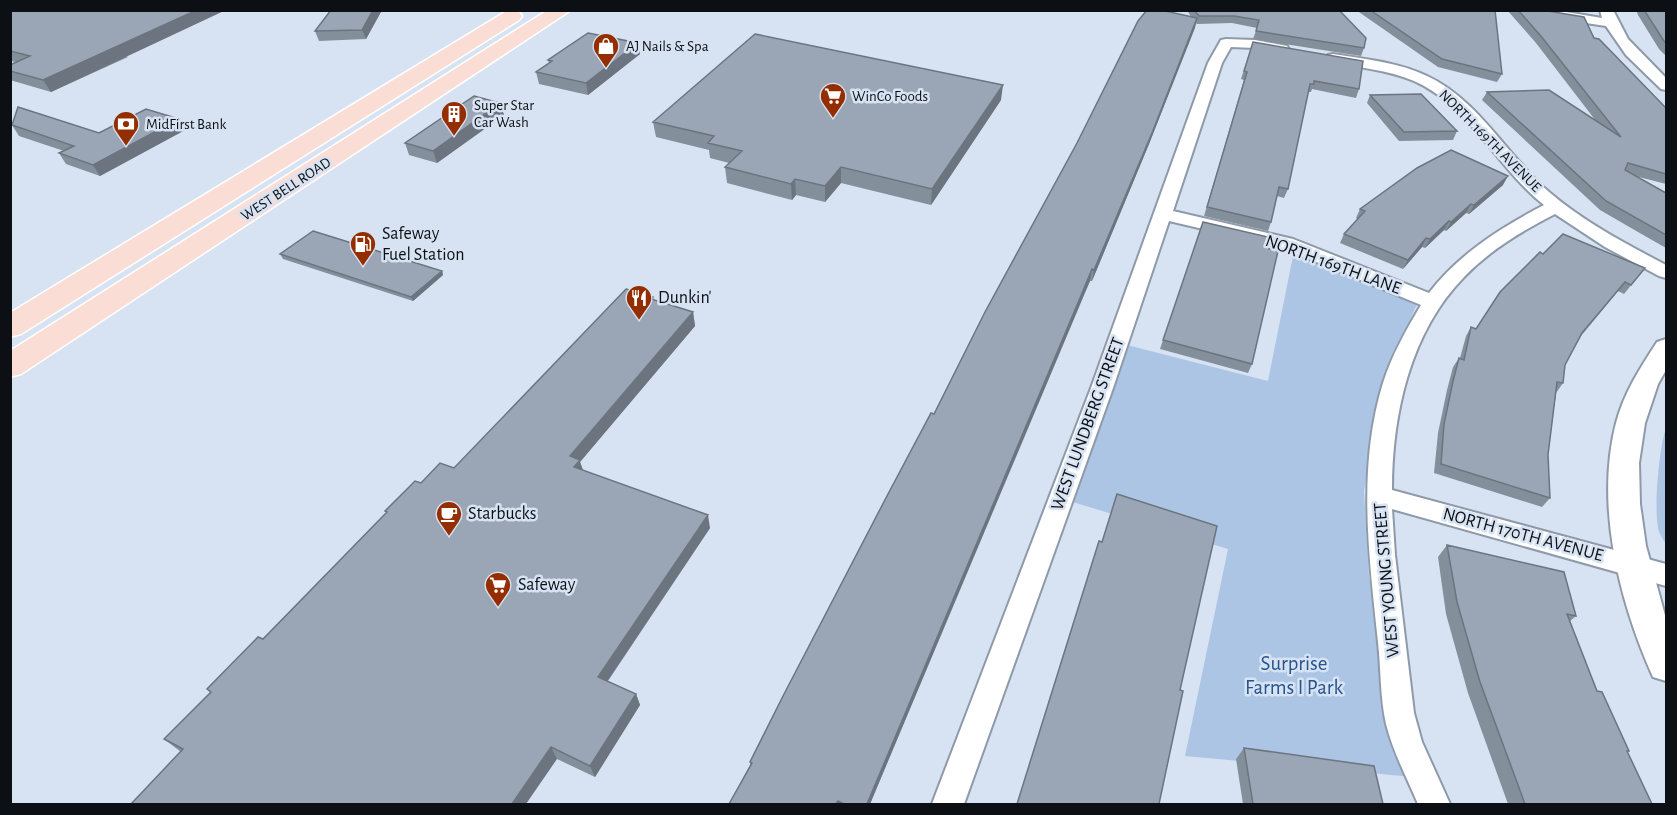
<svg xmlns="http://www.w3.org/2000/svg" width="1677" height="815" font-family="'Alegreya Sans',sans-serif">
<style>
.green{fill:#acc5e5}
.lines{fill:none;stroke-linecap:round;stroke-linejoin:round}
.minor-casing{stroke:#8f9aa9;stroke-width:4}
.tertiary-casing{stroke:#8f9aa9;stroke-width:4}
.primary-casing{stroke:#fff;stroke-width:3}
.minor{fill:#fff;fill-rule:evenodd}
.tertiary{fill:#fff;fill-rule:evenodd}
.primary{fill:#faddd4;fill-rule:evenodd}
.wall{fill:#848f9c}
.shaded-wall{fill:#6c747f}
.building{fill:#9aa6b5;stroke:#6c747f;stroke-width:1.5}
.labels{text-anchor:middle;dominant-baseline:central;stroke-width:5;stroke-linejoin:round;paint-order:stroke}
.far-poi-label{font-size:15px;fill:#0c1015;stroke:#d7e3f3;text-anchor:start}
.far-street-label{font-size:15px;fill:#0c1015;stroke:#d7e3f3}
.poi-label{font-size:18px;fill:#0c1015;stroke:#d7e3f3;text-anchor:start}
.street-label{font-size:18px;fill:#0c1015;stroke:#d7e3f3}
.near-park-label{font-size:21px;fill:#26558e;stroke:#d7e3f3}
</style>
<rect width="100%" height="100%" fill="#d7e3f3"/>
<path class="green" d="M1294 251 1417 304 1383 384 1364 491 1369 576 1380 643 1413 777 1185 756 1228 549 1066 500 1123 344 1268 381Z
M1666 427V544C1664 541 1661 536 1659 532 1653 510 1659 450 1666 427Z"/>
<g class="lines">
<g class="minor-casing">
<path id="minor" d="M1519 10H1554L1602 18 1600 10H1613L1628 39 1666 78V90L1661 89 1626 55 1606 26 1525 14Z
M1226 39 1255 40 1287 46 1289 49 1282 53 1255 48 1231 47 1222 63 1173 211 1293 239 1429 293C1459 254 1500 228 1544 205 1497 168 1470 106 1414 81 1386 69 1357 68 1328 61L1326 58 1328 55 1333 54C1364 59 1398 62 1427 76 1479 100 1507 156 1549 192 1584 222 1626 244 1666 265V278L1659 276 1605 247 1555 214C1522 231 1490 250 1464 277 1410 332 1392 415 1392 490L1666 564V586L1392 509 1395 555 1414 713 1422 742 1450 804H1418C1407 778 1393 752 1386 724 1380 697 1381 669 1378 642 1369 556 1357 467 1383 383 1392 355 1406 330 1421 305L1280 247 1169 221 1113 388 964 804H932L1091 388 1208 63 1221 40Z"/>
</g>
<g class="tertiary-casing">
<path id="tertiary" d="M1666 339V370L1658 384 1645 423 1639 463 1640 504 1646 546 1666 619V681L1653 677C1619 601 1595 505 1616 423 1624 393 1640 368 1657 342Z"/>
</g>
<g class="primary-casing">
<path id="primary" d="M514 10 519 12 522 16 519 20 21 334 10 337V313L505 12Z
M548 10H571L21 374 10 377V351Z"/>
</g>
<use href="#minor" class="minor"/>
<use href="#tertiary" class="tertiary"/>
<use href="#primary" class="primary"/>
</g>
<path class="wall" d="M10 10 128 57 51 92 10 80V65L16 62 10 61Z
M331 10H382L366 39 319 41 315 31Z
M1187 10H1339L1364 48 1361 56 1253 39 1257 28 1232 23 1197 24 1196 23 1149 144 1092 281H1090L1077 309 870 804H729L750 765V762L934 414 1191 17Z
M1356 10H1495L1502 74 1497 82 1438 67Z
M1507 10H1542L1594 38 1666 108V184L1635 176 1666 193V248L1638 232 1600 210 1482 100 1487 92 1596 121 1536 43Z
M1636 10H1666V56L1659 49 1638 15Z
M1253 42 1359 89 1356 98 1312 89 1311 92H1308L1288 189 1284 198 1277 196 1271 222 1268 231 1204 216 1244 80 1241 79Z
M640 54 588 95 539 84 536 72 549 63 548 60Z
M1370 95 1457 131 1453 140 1399 141 1367 103Z
M1001 100 931 205 841 183 825 202 796 195 792 200 727 183 725 167 729 163 710 158 709 150 656 137 653 122Z
M500 103 504 115 437 163 409 155 405 143Z
M12 125 99 133 185 130 100 176 66 164 59 153 64 151 19 136Z
M1503 185 1469 214 1466 213 1446 231 1444 230 1425 248 1422 247 1403 269 1340 243 1344 234 1358 219 1356 218 1360 209Z
M1203 222 1266 248 1252 364 1248 373 1160 349Z
M280 254 442 271 443 275 413 301 283 259Z
M1543 254 1645 268 1624 294 1618 291 1581 336 1565 365 1563 383 1556 393 1548 455 1550 498 1542 507 1434 473 1438 433 1447 390 1453 367 1459 358H1460L1466 336 1471 327 1476 329Z
M653 297 654 300 693 312 695 326 580 462 583 470 710 528 608 681 636 694 640 705 595 777 557 759 181 752 164 739 210 693 207 689 263 639 386 513 385 511 421 483 454 468Z
M1447 545 1576 616 1570 621 1597 691 1629 751 1627 752 1652 804H1508L1468 693 1446 614 1438 557Z
M1244 748 1383 804H1243L1236 759Z"/>
<path class="shaded-wall" d="M197 10H226L51 92 43 80Z
M373 10H382L366 39 362 30Z
M1197 18 1195 28 1149 144 1092 281 1094 270Z
M638 43 640 54 588 95 586 83Z
M1003 85 1001 100 931 205 932 189Z
M500 103 504 115 437 163 433 151Z
M179 119 185 130 100 176 93 165Z
M841 167V183L825 202V186Z
M1508 176 1503 185 1469 214 1474 205Z
M795 179 796 195 792 200 791 184Z
M1471 204 1466 213 1446 231 1451 222Z
M1449 221 1444 230 1425 248 1430 239Z
M1426 238 1422 247 1403 269 1408 260Z
M1092 269 1090 281 870 804H867Z
M442 271 443 275 413 301 411 297Z
M693 312 695 326 580 462 584 473 578 480 570 456Z
M708 515 710 528 602 689 598 677Z
M636 694 640 705 595 777 590 766Z
M551 747 557 759 526 804H512Z"/>
<path class="building" d="M10 10H197L43 80 10 71V65L30 56 10 51Z
M331 10H373L362 30 315 31Z
M1147 10H1161L1197 18 1152 133 1094 270 1092 269 1080 298 867 804H844L838 801 836 804H729L752 763 750 762 783 696 888 494 931 413 934 414 985 312 1077 143 1138 21Z
M1194 10H1339L1366 38 1364 48 1256 31 1259 20 1234 16H1199Z
M1370 10H1495L1502 74 1442 59Z
M1518 10H1542L1584 17 1594 38 1599 39 1666 108V174L1628 163 1625 170 1666 193V235L1606 201 1487 92 1549 90 1621 137 1540 35Z
M1644 10H1666V43L1664 41Z
M588 33 638 43 586 83 536 72 552 61 548 60Z
M755 34 1003 85 932 189 841 167 825 186 795 179 791 184 725 167 742 151 708 143 714 136 653 122Z
M1253 42 1363 61 1359 89 1314 81V84H1310L1288 189 1279 187 1271 222 1207 207 1247 72 1244 71Z
M1421 94 1457 131 1404 132 1370 95Z
M474 96 500 103 433 151 405 143Z
M18 107 99 133 146 109 179 119 93 165 59 153 74 146 12 125Z
M1451 150 1508 176 1474 205 1471 204 1451 222 1449 221 1430 239 1426 238 1408 260 1344 234 1365 211 1360 209 1417 168Z
M1203 222 1268 237 1266 248 1278 251 1252 364 1163 340Z
M313 231 442 271 411 297 280 254Z
M1563 234 1645 268 1631 285 1625 282 1582 333 1565 365 1563 383 1557 382 1548 455 1550 498 1441 464 1444 424 1453 381 1459 358 1464 360 1471 327 1476 329 1500 292 1540 252 1543 254Z
M626 289 653 297 651 299 693 312 570 456 580 460 574 467 708 515 598 677 636 694 590 766 551 747 512 804H131L183 749 164 739 211 692 207 689 258 637 263 639 387 512 385 511 415 481 421 483 440 463 454 468Z
M1117 494 1217 526 1180 690 1183 691 1159 804H1017L1099 541 1102 542Z
M1447 545 1564 572 1576 616 1567 614 1597 691 1602 692 1629 751H1627L1652 804H1525L1480 682 1457 602Z
M1244 748 1374 766 1383 804H1253Z"/>
<defs>
<g id="shop-pin" transform="scale(1.35)"><path d="M0 17L-7.5 6A9.5 9.5 0 1 1 7.5 6Z" fill="#942e00" stroke="#d7e3f3"/><path d="M-5-2.5h2.3a2.7 3.5 0 0 1 5.4 0H5L5.5 6h-11ZM-1.5-2.5h3a1.5 2.3 0 0 0-3 0Z" fill="#fff"/></g>
<g id="supermarket-pin" transform="scale(1.35)"><path d="M0 17L-7.5 6A9.5 9.5 0 1 1 7.5 6Z" fill="#942e00" stroke="#d7e3f3"/><path d="M-6-5.5h2.5l.6 2H6L4.5 2H-2.5L-4.4-4H-6ZM-1.5 3.2a1.3 1.3 0 1 0 .1 0ZM3 3.2a1.3 1.3 0 1 0 .1 0Z" fill="#fff"/></g>
<g id="building-pin" transform="scale(1.35)"><path d="M0 17L-7.5 6A9.5 9.5 0 1 1 7.5 6Z" fill="#942e00" stroke="#d7e3f3"/><path d="M-4-6H4V6H1V3H-1V6H-4ZM-2.5-4.3h1.7v1.8h-1.7ZM.8-4.3h1.7v1.8H.8ZM-2.5-1h1.7V.8h-1.7ZM.8-1h1.7V.8H.8Z" fill="#fff"/></g>
<g id="bank-pin" transform="scale(1.35)"><path d="M0 17L-7.5 6A9.5 9.5 0 1 1 7.5 6Z" fill="#942e00" stroke="#d7e3f3"/><path d="M-6-4H6V4H-6ZM0-2.3a2.3 2.3 0 1 0 0 4.6a2.3 2.3 0 1 0 0-4.6Z" fill="#fff"/></g>
<g id="fuel-pin" transform="scale(1.35)"><path d="M0 17L-7.5 6A9.5 9.5 0 1 1 7.5 6Z" fill="#942e00" stroke="#d7e3f3"/><path d="M-5.5-6h7V0h2V4h1.3V-2.5L3-4.5l.8-.8L6-3V5H2.5V1h-1V6h-7ZM-4.2-4.7v3.2H.2V-4.7Z" fill="#fff"/></g>
<g id="restaurant-pin" transform="scale(1.35)"><path d="M0 17L-7.5 6A9.5 9.5 0 1 1 7.5 6Z" fill="#942e00" stroke="#d7e3f3"/><path d="M-5-6h1v4h1v-4h1v4h1v-4h1v5L-1.5 .5V6h-2V.5L-5-1ZM5-6V6H3V1.5H1.5Q1.5-4 5-6Z" fill="#fff"/></g>
<g id="cafe-pin" transform="scale(1.35)"><path d="M0 17L-7.5 6A9.5 9.5 0 1 1 7.5 6Z" fill="#942e00" stroke="#d7e3f3"/><path d="M-5.5-4.5H6V0H3Q3 3.5 0 3.5H-2.5Q-5.5 3.5-5.5 0ZM3-3.2v2h1.7v-2ZM-6 4.5H4V6H-6Z" fill="#fff"/></g>
</defs>
<g fill-rule="evenodd">
<use href="#shop-pin" x="606" y="46"/>
<use href="#supermarket-pin" x="833" y="96"/>
<use href="#building-pin" x="454" y="114"/>
<use href="#bank-pin" x="126" y="124"/>
<use href="#fuel-pin" x="363" y="244"/>
<use href="#restaurant-pin" x="639" y="298"/>
<use href="#cafe-pin" x="449" y="514"/>
<use href="#supermarket-pin" x="498" y="585"/>
</g>
<g class="labels">
<g class="far-poi-label">
<text x="626" y="46">AJ Nails &amp; Spa</text>
<text x="852" y="96">WinCo Foods</text>
<text x="474" y="105">Super Star<tspan x="474" dy="17">Car Wash</tspan></text>
<text x="146" y="124">MidFirst Bank</text>
</g>
<g class="far-street-label">
<text transform="translate(1490 141) rotate(45)">NORTH 169TH AVENUE</text>
<text transform="translate(286 189) rotate(-33)">WEST BELL ROAD</text>
</g>
<g class="poi-label">
<text x="382" y="234">Safeway<tspan x="382" dy="21">Fuel Station</tspan></text>
<text x="658" y="298">Dunkin'</text>
<text x="468" y="514">Starbucks</text>
<text x="518" y="585">Safeway</text>
</g>
<g class="street-label">
<text transform="translate(1333 265) rotate(20)">NORTH 169TH LANE</text>
<text transform="translate(1088 424) rotate(-70)">WEST LUNDBERG STREET</text>
<text transform="translate(1523 535) rotate(15)">NORTH 170TH AVENUE</text>
<text transform="translate(1387 580) rotate(-95)">WEST YOUNG STREET</text>
</g>
<g class="near-park-label">
<text x="1294" y="663">Surprise<tspan x="1294" dy="24">Farms I Park</tspan></text>
</g>
</g>
<rect width="1677" height="815" fill="none" stroke="#0c1015" stroke-width="24"/>
</svg>
